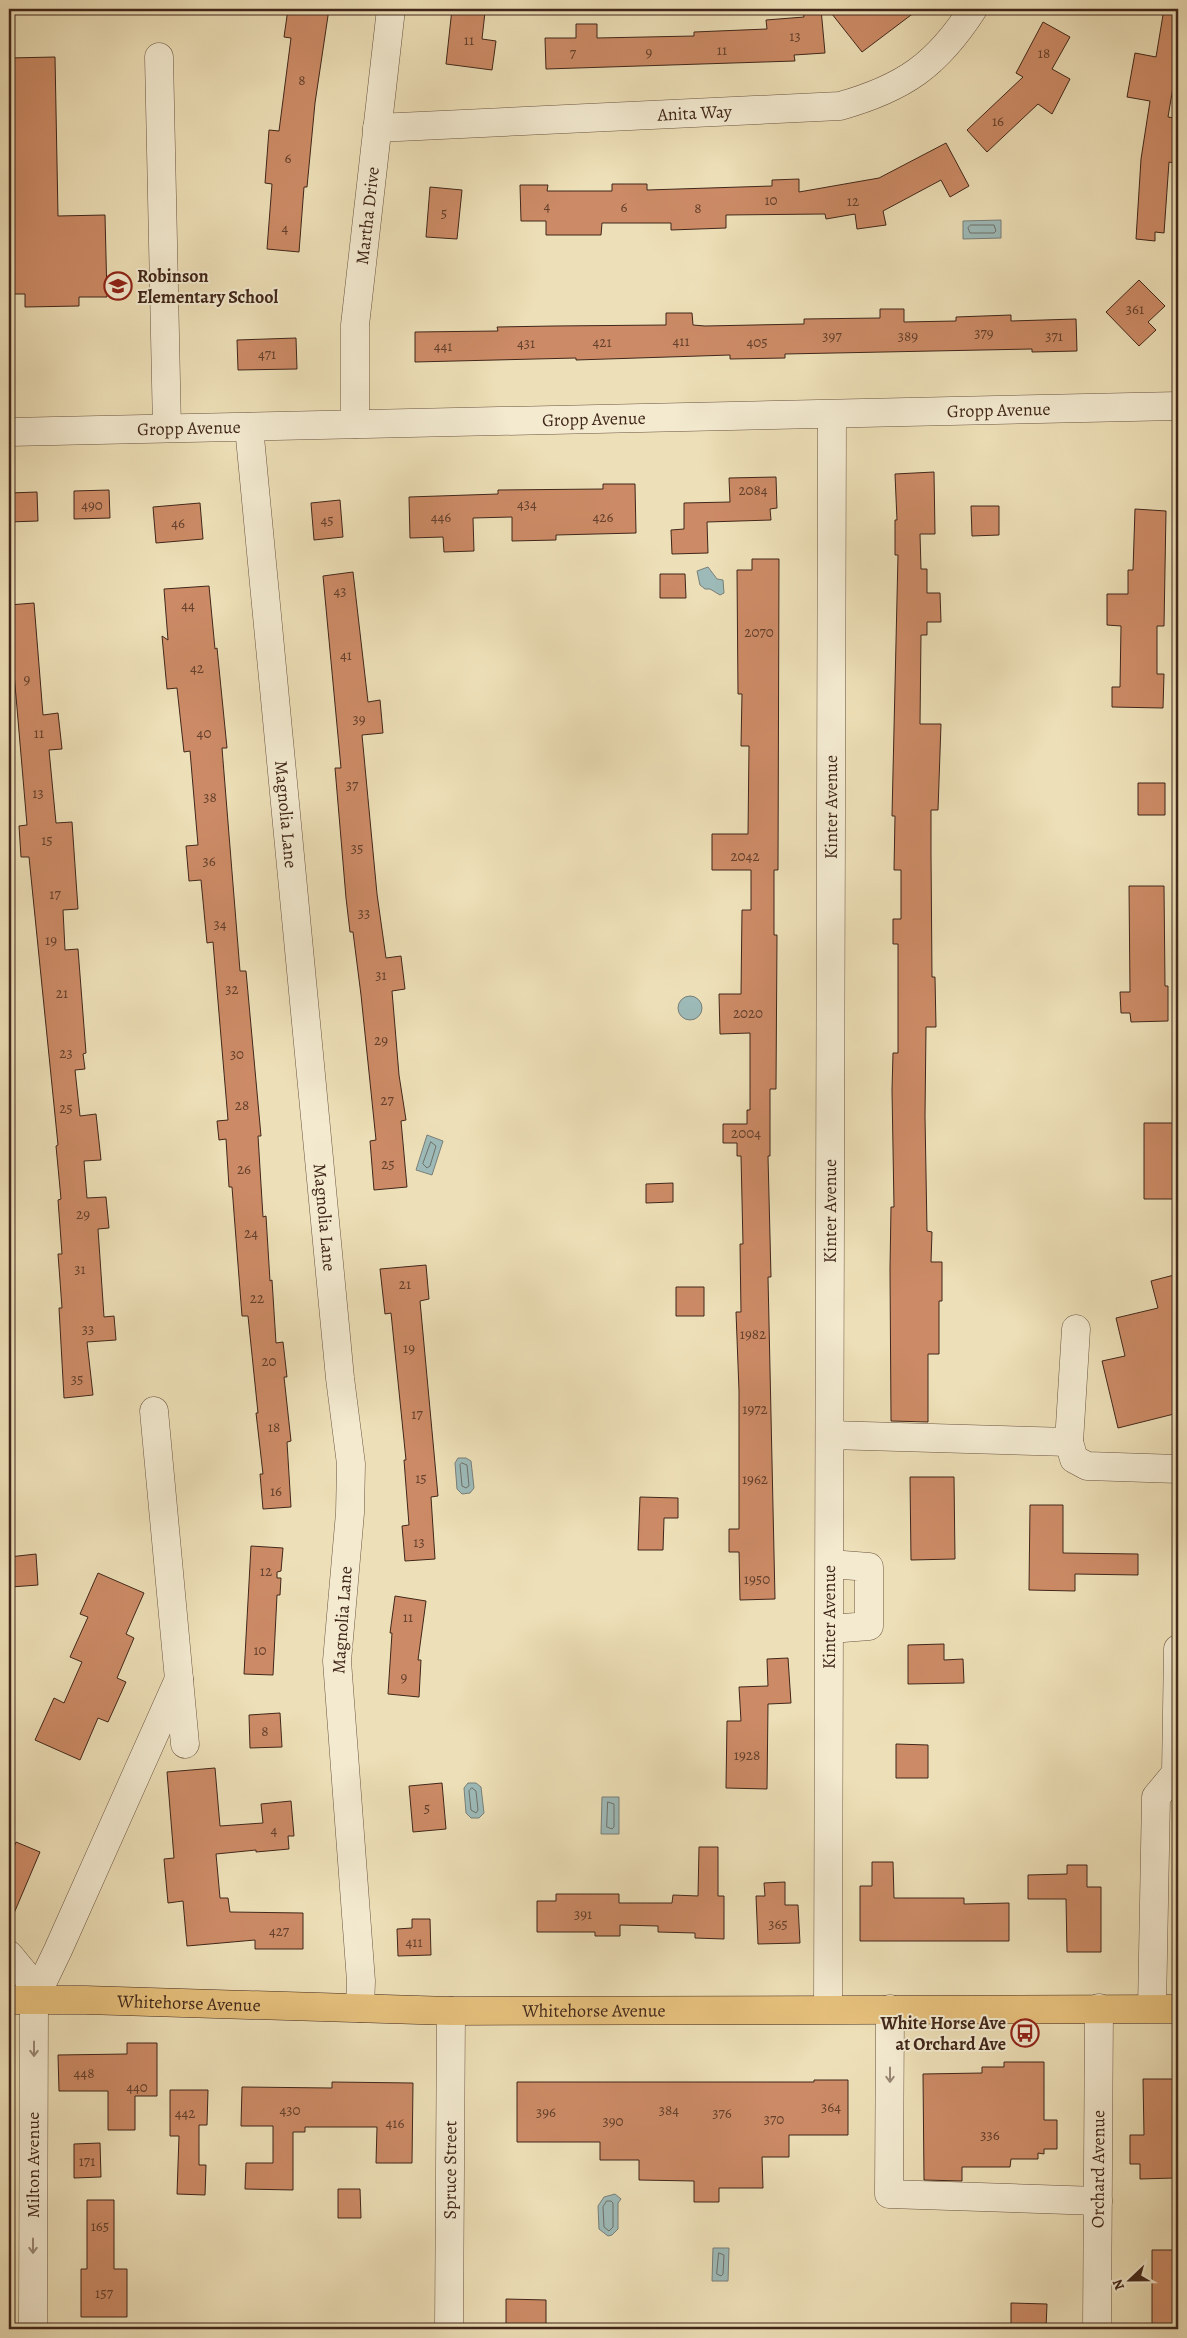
<svg xmlns="http://www.w3.org/2000/svg" width="1187" height="2338" font-family="Alegreya,serif">
<style>
.water{fill:#9dbab8;stroke:#787f79}
.lines{fill:none;stroke-linecap:round;stroke-linejoin:round}
.shore{stroke:#6f7069;stroke-width:1}
.building{fill:#cc8b66;stroke:#41271a}
.minor-casing{stroke:#6c5541;stroke-width:29}
.major-casing{stroke:#41271a;stroke-width:29}
.minor{stroke:#f3ead0;stroke-width:28}
.major{stroke:#e6c07c;stroke-width:28}
.oneway{stroke:#9a8875}
.labels{text-anchor:middle;dominant-baseline:central;stroke-width:4;stroke-linejoin:round;paint-order:stroke}
.number-label{font-size:15px;fill:#64402d}
.street-label{font-size:18px;fill:#41271a;stroke:#f3ead0}
.poi-label{font-size:18px;font-weight:bold;fill:#41271a;stroke:#f3ead0;text-anchor:start}
</style>
<rect width="100%" height="100%" fill="#eddfb7"/>
<filter id="stains"><feTurbulence type="fractalNoise" baseFrequency=".004" numOctaves="4"/><feColorMatrix values="0 0 0 0 .2 0 0 0 0 .09 0 0 0 0 .02 0 0 0 .5 -.17"/></filter>
<radialGradient id="worn" r=".72"><stop offset=".6" stop-color="#630" stop-opacity="0"/><stop offset="1" stop-color="#630" stop-opacity=".3"/></radialGradient>
<path class="water" d="M1001 220V238L963 239V221Z
M708 567 717 579 723 580 724 593 720 595 710 589H705L700 585 697 571Z
M678 1008a12 12 0 1 1 24 0a12 12 0 1 1-24 0Z
M427 1135 443 1141 432 1175 416 1170Z
M458 1458H466L471 1461 474 1488 470 1493 462 1494 457 1489 455 1463Z
M468 1783H476L481 1787 484 1813 479 1818H471L466 1813 464 1788Z
M602 1797H619V1834H601Z
M615 2194 621 2199 618 2203V2229L612 2235 608 2236 599 2229 598 2206 604 2197Z
M713 2248H729L728 2281H712Z"/>
<g class="lines">
<path class="shore" d="M971 225H994L996 231 994 233H970L968 228Z
M431 1142 436 1146 430 1166 427 1168 423 1164Z
M462 1463 467 1465 469 1486 466 1488 462 1486 460 1465Z
M472 1788 476 1791 478 1810 476 1813 471 1810 469 1791Z
M608 1802 614 1804V1827L612 1829 607 1827Z
M607 2201H611L613 2203V2227L609 2231 604 2227 603 2207Z
M719 2253 724 2255 723 2274 721 2276 717 2274Z"/>
</g>
<path class="building" d="M288 9H329L315 103 307 187H304L299 252 267 249 272 184 265 183 269 130 279 131 291 38 284 37Z
M452 9 485 12 482 39 496 41 492 70 446 64Z
M803 9H821L825 53 794 55 795 61 546 69 545 38H576V24H597V38L694 36V32L767 29 766 20 804 17Z
M828 9H919L862 52Z
M1164 9H1178V81H1174L1168 117 1175 118 1173 142H1178V164L1169 162 1164 233 1155 232V241L1136 239 1141 159 1150 101 1127 97 1135 53 1156 57Z
M1043 22 1070 37 1052 69 1070 79 1052 114 1038 104 987 152 967 130 1023 77 1016 73Z
M55 57 58 216 105 215 107 297H79V306L25 307V294H9V58Z
M946 143 969 186 950 197 941 180 883 211 886 225 857 229 855 214 826 219 825 214 726 215V228L671 230V223H602L601 235H546V221H521L520 185H548L547 191H612V184H647V190L772 186V180L799 179V192L879 178Z
M430 187 462 190 457 239 426 237Z
M1139 280 1165 306 1148 322 1156 330 1139 346 1106 312Z
M880 309H904V322L956 321V317L1011 315V321L1076 319 1077 351 1032 352V349L785 354V358L730 359V355L576 360V358L415 362V332L498 331 497 327 554 326 666 325V313H692L693 325 705 326 804 324V319L880 318Z
M296 338 297 369 238 370 237 340Z
M934 472 935 534H920L921 569H927V593H940L941 622H927V635H921L920 724H941L938 810H931V854L932 977H935L936 1027H926L925 1116 927 1231 932 1232 931 1262H942V1301H939V1354H928V1422L891 1421 890 1269 891 1207H894L892 1090 893 1053H898V944H893V919H901V870H894L895 816H892L898 555H895V520H897L895 474Z
M776 477 777 508 770 509 771 520 707 522 708 553 672 554 671 530 684 529V503L730 502 729 478Z
M603 484H635L636 533 556 535V540L512 541V517L473 518 474 551 444 552 443 537 410 538 409 497 498 494V490L603 489Z
M109 490 110 518 74 519V491Z
M37 492 38 521 9 522V493Z
M340 500 343 537 314 540 311 503Z
M200 503 203 539 156 543 153 507Z
M971 506H999V535L972 536Z
M1135 509 1166 511 1164 626H1157V674H1164L1163 708 1112 707V687H1120L1121 626 1107 625V594H1128V570H1133Z
M752 559H779L778 870H774V935H777L776 1089H770V1156H768L771 1277H768L775 1599 740 1600 739 1552H729V1529H739V1391L736 1312H741L740 1244H743L741 1156H737V1143H723V1124H747V1110H750V1033L720 1034 719 994H741L742 910H751V870H712V834H748L749 746H741L742 694H738L737 570H752Z
M353 572 368 702 380 700 383 733 362 735 377 894 386 958 401 956 405 989 392 991 399 1075 406 1120 401 1121 407 1187 374 1190 370 1141 376 1140 361 995 353 932H350L346 898 335 768H341L323 576Z
M660 574H685L686 598H660Z
M209 586 215 649 217 648 227 748H222L240 971H246L261 1136H258L263 1217 266 1216 270 1281 272 1280 276 1343 283 1342 287 1377H284L291 1441 287 1442 291 1507 263 1509 260 1474H263L256 1413H258L248 1316H242L232 1187H229L226 1139 219 1140 217 1121 228 1120 213 942 207 943 201 880 189 881 186 846 198 845 190 751 184 752 177 688 167 689 162 636 168 640 164 589Z
M34 603 43 715 58 713 62 749 49 750 56 823 72 822 78 909 63 910 65 950 78 949 86 1053 83 1054 85 1069 75 1070 80 1116 96 1114 101 1160 84 1161 87 1198 106 1197 109 1228 98 1229 104 1317 114 1316 116 1340 87 1342 93 1395 64 1398 59 1308H62L58 1254H62L58 1200 61 1199 56 1146 58 1145 29 857H21L19 826 27 825 11 638 9 639V605Z
M1138 783H1165V815H1138Z
M1129 886H1164L1165 986H1168V1021L1131 1022 1130 1013H1121L1120 992H1130Z
M1144 1123H1177V1199H1144Z
M673 1183V1202L646 1203V1184Z
M426 1265 429 1299 420 1301 438 1496 431 1497 435 1559 405 1561 402 1526 409 1525 404 1460H406L391 1313 385 1314 380 1269Z
M1178 1274V1413L1118 1428 1102 1361 1125 1356 1116 1318 1158 1308 1151 1281Z
M676 1287H704V1316H676Z
M910 1477H954L955 1559 911 1560Z
M640 1497 678 1498V1518H664L663 1550H638Z
M1030 1505H1063V1553L1138 1554V1575L1075 1574V1591L1029 1590Z
M251 1546 283 1548 281 1571 277 1572V1578H281L280 1595H277L273 1675 244 1674Z
M36 1554 38 1585 11 1587 9 1557Z
M98 1573 144 1593 126 1634 134 1638 117 1678 126 1682 108 1722 98 1718 80 1760 35 1740 54 1698 64 1703 82 1662 70 1657 88 1617 80 1614Z
M395 1596 426 1601 418 1660H421L419 1697 388 1694 392 1633H390Z
M944 1644V1660L963 1659 964 1683 908 1684V1645Z
M788 1658 791 1703 768 1704 767 1789 726 1788 727 1721H741L739 1687 768 1686 767 1659Z
M280 1713 282 1747 250 1748 249 1715Z
M896 1744 928 1745V1778H896Z
M215 1768 220 1826 263 1823 261 1804 291 1801 294 1836H288L289 1849 256 1852V1850L216 1854 220 1898H228L230 1912 303 1913V1949H255V1940L187 1946 183 1901 168 1903 164 1859 174 1858 167 1772Z
M442 1783 446 1829 413 1832 409 1786Z
M16 1842 40 1852 9 1925V1860Z
M699 1847H718V1896H724V1939L695 1938V1933L658 1932V1926L620 1925V1936H595V1932H537V1901H556V1894H619V1903H672L673 1895 698 1896Z
M872 1862H893L894 1898H964V1904L1009 1903V1941H860V1886H872Z
M1067 1865H1087V1887H1101V1952H1067L1066 1899H1028V1875L1067 1874Z
M785 1882V1905H798L800 1943 758 1944 756 1896H765L764 1883Z
M412 1919H430L431 1955 398 1956 397 1929 412 1928Z
M127 2043H157V2096H135V2130H108V2091H59L58 2055 127 2054Z
M1004 2062H1044V2120H1057V2149H1044V2154L1038 2153V2159H1011L1010 2167H962V2181L924 2180 923 2074 982 2073V2067H1004Z
M1143 2079H1173L1174 2178 1140 2179V2164H1130V2135H1144Z
M814 2080H848V2135H789V2157H762L763 2188H719V2202H694V2181L639 2180V2160H600V2142H517V2082H814Z
M332 2082 413 2083 412 2163H376L377 2127H305V2132H293V2190L245 2189 246 2163H273V2126H241L242 2087 332 2088Z
M170 2090H208L207 2125H199V2165H206L205 2195 177 2194 179 2136H170Z
M100 2143 101 2177 74 2178V2144Z
M338 2189H360L361 2218H338Z
M87 2200H114V2269H127V2317H81V2269H87Z
M1152 2250H1178V2329H1152Z
M506 2299 546 2300V2329H506Z
M1011 2303 1047 2304 1046 2329 1011 2328Z"/>
<g class="lines">
<g class="minor-casing">
<g id="minor">
<path d="M159 57 167 428"/>
<path id="s1" d="M377 128 840 106C904 88 937 65 973 9"/>
<path id="s2" d="M355 424V325L391 9"/>
<path id="s3" d="M249 427 340 1378 351 1464 350 1513 337 1661 361 1981 360 2008"/>
<path id="s4" d="M9 432 1178 406"/>
<path d="M1076 1329 1069 1442 1074 1459 1087 1466 1178 1469"/>
<path d="M154 1411 185 1744"/>
<path d="M830 1435 1069 1442"/>
<path d="M830 1629 869 1626V1567L830 1564"/>
<path d="M9 1955 28 1978 34 2000 33 2329"/>
<path d="M34 2000 58 1950 179 1679"/>
<path d="M1152 2008 1156 1797 1176 1773 1178 1649"/>
<path id="s5" d="M828 2009 832 415"/>
<path d="M890 2009 889 2194 1098 2201"/>
<path id="s6" d="M449 2329 451 2011"/>
<path id="s7" d="M1097 2329 1099 2008"/>
</g>
</g>
<g class="major-casing">
<g id="major">
<path id="s8" d="M9 2000H85L451 2011 1178 2009"/>
</g>
</g>
<use href="#minor" class="minor"/>
<use href="#major" class="major"/>
</g>
<defs><path id="oneway-shaft" d="M-6 0H5M1.5-3L5.5 0L1.5 3" fill="none" stroke-width="1.6" stroke-linecap="round" stroke-linejoin="round" transform="scale(1.25)"/></defs>
<g class="oneway">
<use href="#oneway-shaft" transform="translate(34 2049) rotate(90)"/>
<use href="#oneway-shaft" transform="translate(890 2075) rotate(90)"/>
<use href="#oneway-shaft" transform="translate(33 2246) rotate(90)"/>
</g>
<defs>
<g id="school-ring" transform="scale(1.4375)"><circle r="9.5" fill="#f3ead0" stroke="#8f2418" stroke-width="1.5"/><path d="M0-5L7-2L0 1L-7-2ZM-4 1L0 2.5L4 1V4Q0 6-4 4Z" fill="#8f2418"/></g>
<g id="bus-ring" transform="scale(1.4375)"><circle r="9.5" fill="#f3ead0" stroke="#8f2418" stroke-width="1.5"/><path d="M-5-6H5V4H4V6H2V4H-2V6H-4V4H-5ZM-3.5-4V0h7V-4ZM-3.5 1.2v1.5H-2V1.2ZM2 1.2v1.5H3.5V1.2Z" fill="#8f2418"/></g>
</defs>
<g fill-rule="evenodd">
<use href="#school-ring" x="118" y="286"/>
<use href="#bus-ring" x="1025" y="2033"/>
</g>
<g class="labels">
<g class="number-label">
<text x="795" y="36">13</text>
<text x="469" y="40">11</text>
<text x="722" y="50">11</text>
<text x="649" y="52">9</text>
<text x="573" y="53">7</text>
<text x="1044" y="53">18</text>
<text x="302" y="80">8</text>
<text x="998" y="121">16</text>
<text x="288" y="158">6</text>
<text x="771" y="200">10</text>
<text x="853" y="201">12</text>
<text x="547" y="206">4</text>
<text x="624" y="207">6</text>
<text x="698" y="208">8</text>
<text x="444" y="213">5</text>
<text x="285" y="228">4</text>
<text x="1135" y="309">361</text>
<text x="984" y="333">379</text>
<text x="832" y="336">397</text>
<text x="908" y="336">389</text>
<text x="1054" y="336">371</text>
<text x="681" y="341">411</text>
<text x="602" y="342">421</text>
<text x="757" y="342">405</text>
<text x="526" y="343">431</text>
<text x="443" y="346">441</text>
<text x="267" y="354">471</text>
<text x="753" y="490">2084</text>
<text x="527" y="504">434</text>
<text x="92" y="505">490</text>
<text x="441" y="517">446</text>
<text x="603" y="517">426</text>
<text x="327" y="520">45</text>
<text x="178" y="523">46</text>
<text x="340" y="591">43</text>
<text x="188" y="605">44</text>
<text x="759" y="632">2070</text>
<text x="346" y="655">41</text>
<text x="197" y="668">42</text>
<text x="27" y="679">9</text>
<text x="359" y="719">39</text>
<text x="39" y="733">11</text>
<text x="204" y="733">40</text>
<text x="352" y="785">37</text>
<text x="38" y="793">13</text>
<text x="210" y="797">38</text>
<text x="47" y="840">15</text>
<text x="357" y="848">35</text>
<text x="745" y="856">2042</text>
<text x="209" y="861">36</text>
<text x="55" y="894">17</text>
<text x="364" y="913">33</text>
<text x="220" y="924">34</text>
<text x="51" y="940">19</text>
<text x="381" y="975">31</text>
<text x="232" y="989">32</text>
<text x="62" y="993">21</text>
<text x="748" y="1013">2020</text>
<text x="381" y="1040">29</text>
<text x="66" y="1053">23</text>
<text x="237" y="1054">30</text>
<text x="387" y="1100">27</text>
<text x="242" y="1105">28</text>
<text x="66" y="1108">25</text>
<text x="746" y="1133">2004</text>
<text x="388" y="1164">25</text>
<text x="244" y="1169">26</text>
<text x="83" y="1214">29</text>
<text x="251" y="1233">24</text>
<text x="80" y="1269">31</text>
<text x="405" y="1284">21</text>
<text x="257" y="1298">22</text>
<text x="88" y="1329">33</text>
<text x="753" y="1334">1982</text>
<text x="409" y="1348">19</text>
<text x="269" y="1361">20</text>
<text x="77" y="1379">35</text>
<text x="755" y="1409">1972</text>
<text x="417" y="1414">17</text>
<text x="274" y="1427">18</text>
<text x="421" y="1478">15</text>
<text x="755" y="1479">1962</text>
<text x="276" y="1491">16</text>
<text x="419" y="1542">13</text>
<text x="266" y="1571">12</text>
<text x="757" y="1579">1950</text>
<text x="408" y="1617">11</text>
<text x="260" y="1650">10</text>
<text x="404" y="1677">9</text>
<text x="265" y="1731">8</text>
<text x="747" y="1755">1928</text>
<text x="427" y="1808">5</text>
<text x="274" y="1830">4</text>
<text x="583" y="1914">391</text>
<text x="778" y="1924">365</text>
<text x="279" y="1931">427</text>
<text x="414" y="1942">411</text>
<text x="84" y="2073">448</text>
<text x="137" y="2087">440</text>
<text x="831" y="2107">364</text>
<text x="290" y="2110">430</text>
<text x="669" y="2110">384</text>
<text x="546" y="2112">396</text>
<text x="185" y="2113">442</text>
<text x="722" y="2113">376</text>
<text x="774" y="2119">370</text>
<text x="613" y="2121">390</text>
<text x="395" y="2123">416</text>
<text x="990" y="2135">336</text>
<text x="87" y="2161">171</text>
<text x="100" y="2226">165</text>
<text x="104" y="2293">157</text>
</g>
<g class="street-label">
<text stroke="none"><textPath href="#s1" startOffset="318">Anita Way</textPath></text>
<text stroke="none"><textPath href="#s2" startOffset="209">Martha Drive</textPath></text>
<text stroke="none"><textPath href="#s4" startOffset="990">Gropp Avenue</textPath></text>
<text stroke="none"><textPath href="#s4" startOffset="585">Gropp Avenue</textPath></text>
<text stroke="none"><textPath href="#s4" startOffset="180">Gropp Avenue</textPath></text>
<text stroke="none"><textPath href="#s5" startOffset="1202">Kinter Avenue</textPath></text>
<text stroke="none"><textPath href="#s3" startOffset="389">Magnolia Lane</textPath></text>
<text stroke="none"><textPath href="#s5" startOffset="798">Kinter Avenue</textPath></text>
<text stroke="none"><textPath href="#s3" startOffset="794">Magnolia Lane</textPath></text>
<text stroke="none"><textPath href="#s5" startOffset="392">Kinter Avenue</textPath></text>
<text transform="translate(342 1620) rotate(-86)">Magnolia Lane</text>
<text stroke="none"><textPath href="#s8" startOffset="180">Whitehorse Avenue</textPath></text>
<text stroke="none"><textPath href="#s8" startOffset="585">Whitehorse Avenue</textPath></text>
<text transform="translate(33 2165) rotate(-90)">Milton Avenue</text>
<text stroke="none"><textPath href="#s7" startOffset="160">Orchard Avenue</textPath></text>
<text stroke="none"><textPath href="#s6" startOffset="159">Spruce Street</textPath></text>
</g>
<g class="poi-label">
<text x="137" y="276">Robinson<tspan x="137" dy="21">Elementary School</tspan></text>
<text x="1006" y="2023" text-anchor="end">White Horse Ave<tspan x="1006" dy="21">at Orchard Ave</tspan></text>
</g>
</g>
<rect width="1187" height="2338" fill="none" stroke="#eddfb7" stroke-width="30"/>
<rect x="10" y="10" width="1167" height="2318" fill="none" stroke="#41271a" stroke-width="2.5"/>
<rect x="15" y="15" width="1157" height="2308" fill="none" stroke="#41271a"/>
<g transform="translate(1130 2280) rotate(248)" stroke="#f3ead0" stroke-width="4" paint-order="stroke">
<path d="M0-4L9 19L0 12L-9 19Z" fill="#41271a"/>
<text y="-8" font-size="14" font-weight="bold" text-anchor="middle" fill="#41271a">N</text>
</g>
<rect width="100%" height="100%" filter="url(#stains)"/>
<rect width="100%" height="100%" fill="url(#worn)"/>
</svg>
